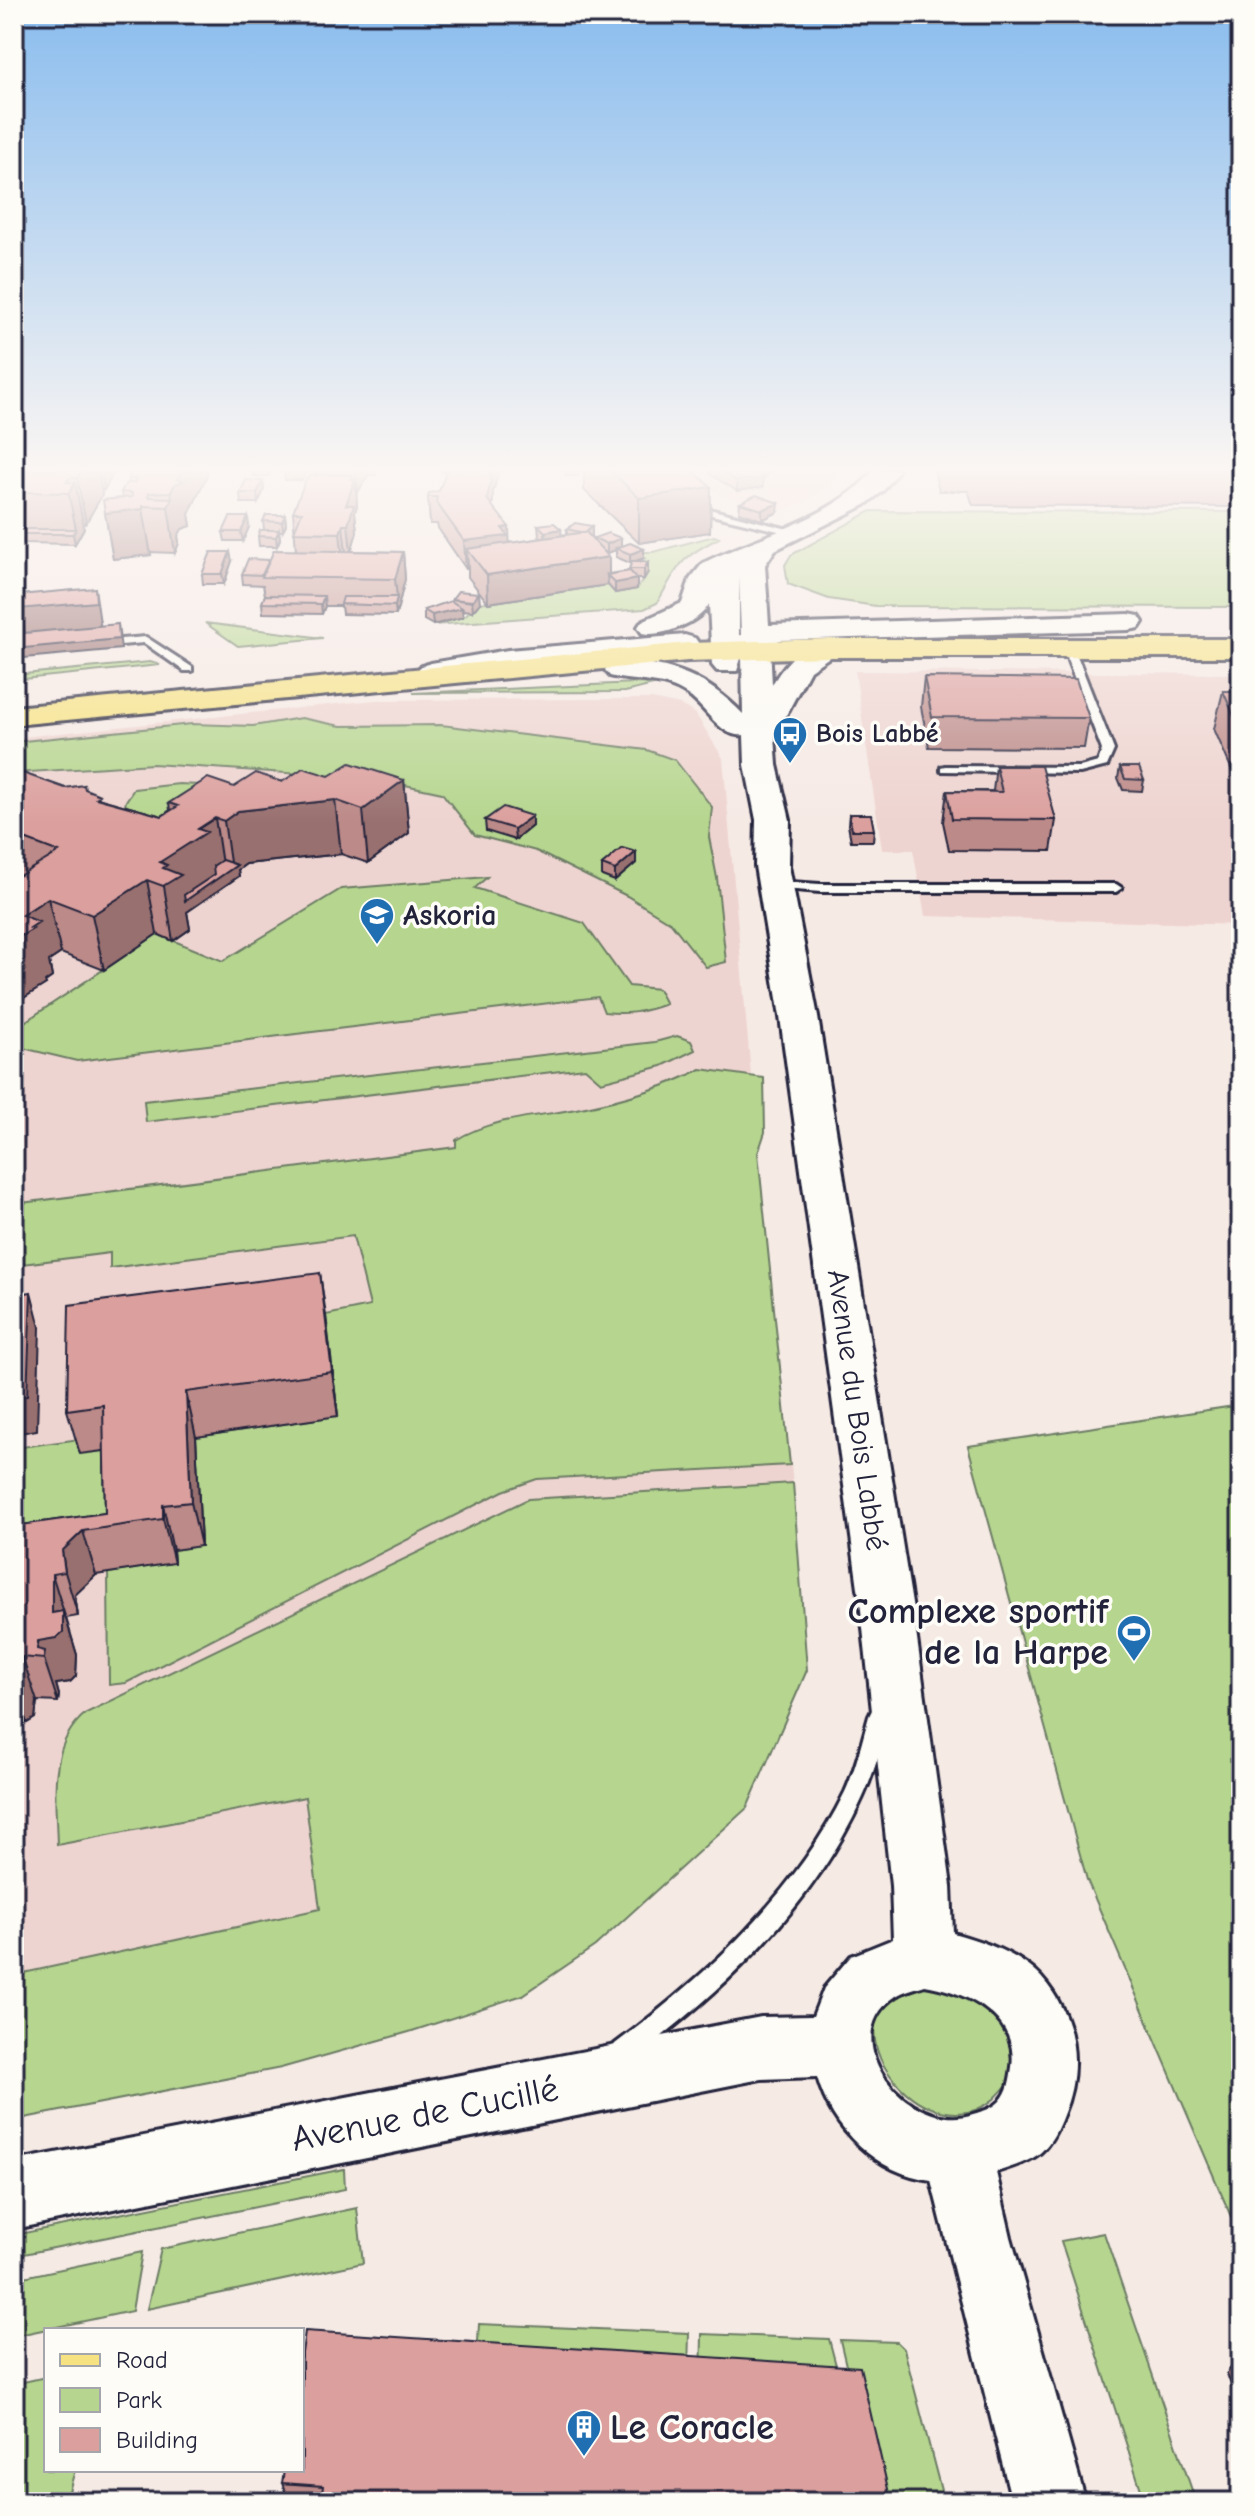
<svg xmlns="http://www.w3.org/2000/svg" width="1255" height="2516" font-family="'Comic Neue',sans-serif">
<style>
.built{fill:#eed4d0}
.green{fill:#b6d68f;stroke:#6c7c65;stroke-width:2}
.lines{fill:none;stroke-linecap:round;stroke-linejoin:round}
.lane-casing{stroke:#22223b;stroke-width:6}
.street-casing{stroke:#22223b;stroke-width:6}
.secondary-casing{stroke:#22223b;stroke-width:6}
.primary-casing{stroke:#22223b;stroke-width:6}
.lane{fill:#fdfcf7;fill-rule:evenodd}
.street{fill:#fdfcf7;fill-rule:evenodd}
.secondary{fill:#fdfcf7;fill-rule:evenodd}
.primary{fill:#f6e281;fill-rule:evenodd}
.wall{fill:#bc8a88;stroke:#22223b;stroke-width:2;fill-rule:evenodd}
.shaded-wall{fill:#99706f;stroke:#22223b;stroke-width:2}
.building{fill:#dba09e;stroke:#22223b;stroke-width:2}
.labels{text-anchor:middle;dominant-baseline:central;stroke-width:7;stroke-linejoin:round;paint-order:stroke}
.far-poi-label{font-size:26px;font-weight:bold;fill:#22223b;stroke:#fdfcf7;text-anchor:start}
.poi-label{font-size:30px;font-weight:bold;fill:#22223b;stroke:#fdfcf7;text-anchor:start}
.street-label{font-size:30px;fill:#22223b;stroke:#fdfcf7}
.near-poi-label{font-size:36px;font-weight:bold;fill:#22223b;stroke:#fdfcf7;text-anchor:end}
.near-street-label{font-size:36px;fill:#22223b;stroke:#fdfcf7}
</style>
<rect width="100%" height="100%" fill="#f6eae5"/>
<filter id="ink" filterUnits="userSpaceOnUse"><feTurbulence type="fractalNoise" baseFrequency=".0125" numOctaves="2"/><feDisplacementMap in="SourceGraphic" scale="16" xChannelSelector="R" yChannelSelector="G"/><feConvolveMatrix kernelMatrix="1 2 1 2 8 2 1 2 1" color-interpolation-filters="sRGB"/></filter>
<g filter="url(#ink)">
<path class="built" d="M843 470 834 482 807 500 778 512 718 494 690 471Z
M855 671 1241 674V925L925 916 913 850H882Z
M652 699 680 705 695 713 723 758 757 1143 792 1474 807 1670 747 1808 14 2092V738L375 700Z"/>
<path class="green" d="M871 511 1241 512V607L876 606 829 599 788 584 785 565 791 555Z
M714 536 719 538C678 559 679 565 657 603L644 609 433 625 463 617 480 603 608 585 615 593 637 589C649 571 652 562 630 552H653Z
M205 623 323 638 238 646Z
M150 662 160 665 14 680V675Z
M636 683 657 684 625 692 413 693Z
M301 718 341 726 441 725 647 750 675 760 712 807 709 837 717 878 726 962 706 967 671 923 627 896 536 851 475 835 442 793 377 779 153 764 14 773V742L192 724 253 726Z
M179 784 220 786 238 819 123 816 126 801 134 789Z
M487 877 475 888 584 923 629 986 658 989 666 1004C644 1012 627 1015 604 1012L598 997 77 1061 14 1046V1029L157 934 223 961 341 889Z
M677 1036 691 1041 695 1050 662 1066 601 1082 585 1068 146 1122 144 1101 655 1042Z
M701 1069 764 1078 765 1132 758 1153 790 1465 537 1479 503 1491 126 1683 109 1685 108 1573 173 1563V1550L201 1546 196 1437 338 1416 326 1315 370 1306 353 1236 110 1268V1253L14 1265V1204L456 1147V1140C491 1118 535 1117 576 1109 617 1101 663 1089 701 1069Z
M1241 1405V2240L1087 1880 968 1446Z
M80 1439 114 1449 117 1557 14 1573V1448Z
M793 1483 807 1670 747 1808 595 1946 523 1995 409 2032 281 2068 14 2120V1975L320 1909 305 1797 57 1845C56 1800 47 1744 86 1713L528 1499Z
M938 1976 1012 2026C1013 2039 1016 2056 1014 2069 1012 2081 1002 2091 994 2099 929 2153 829 2036 897 1990 908 1983 926 1980 938 1976Z
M344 2169 345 2189 14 2256V2235Z
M357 2208 363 2263 147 2309 161 2249Z
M1104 2233 1196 2502H1145L1061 2241Z
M142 2252 132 2311 14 2336V2279Z
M479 2324 689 2333 688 2371 477 2360Z
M702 2334 829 2339 844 2396 701 2387Z
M840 2340 897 2342 904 2349 944 2502H878Z
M46 2377V2470H75L66 2502H14V2384Z"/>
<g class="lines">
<g class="lane-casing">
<path id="lane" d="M691 501H697L705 508 796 531 791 534 699 512 691 505Z
M146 637 192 667V671H184L144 643 121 645 116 642 121 639Z
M1065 646 1074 648 1114 750 1107 766 1080 773 941 771V767L945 766 1080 767 1098 762 1102 750 1068 661Z
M775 881 820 884H1116L1122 888 1116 892H820L771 888V882Z
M879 1708 886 1710 889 1716C882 1744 875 1771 863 1797 814 1906 725 1990 631 2060L623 2063 615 2060 611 2052 615 2044C706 1976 794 1896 845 1792 856 1768 862 1741 869 1716L872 1710Z"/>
</g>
<g class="street-casing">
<path id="street" d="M14 470H26L20 479 14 480Z"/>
</g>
<g class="secondary-casing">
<path id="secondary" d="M874 470H899L883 491 865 505 775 550 765 565 769 625 1129 614 1139 616 1143 622 1139 628 1129 630 780 640 770 644 772 685C785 662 809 634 839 642L843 648 810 670 775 736 777 765 790 820 789 866 818 1017 913 1610 951 1886 953 1933C984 1942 1018 1953 1041 1977 1076 2016 1083 2068 1063 2115 1058 2128 1052 2142 1041 2152 1030 2162 1011 2167 996 2172L1011 2237 1086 2502H1012L931 2180C876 2173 832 2130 817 2077L761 2079 14 2229V2161L761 2017 813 2016 824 1988 851 1956 893 1939 891 1886 861 1610 780 1017 755 866 756 820 745 765 744 735C722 739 706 708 689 696 664 678 638 683 610 676L605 670 610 664 620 661C672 663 707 677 743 714L742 655 737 671H717L712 665 709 604C701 622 661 638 642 633L638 627 642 621 682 603 690 579 703 563C757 536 834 519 874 470ZM739 577 741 635 739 636ZM925 1985C966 1992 1019 2016 1012 2067 1010 2080 1009 2091 1000 2101 992 2109 983 2111 973 2114 908 2136 831 2038 896 1996 904 1991 916 1988 925 1985Z
M685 635 695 638 699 644 695 650 508 668 431 681 421 678 416 672 421 666 431 663 508 650Z"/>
</g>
<g class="primary-casing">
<path id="primary" d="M829 639H1241V657H829L688 661 14 725V707L688 643Z"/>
</g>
<use href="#lane" class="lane"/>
<use href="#street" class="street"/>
<use href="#secondary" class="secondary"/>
<use href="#primary" class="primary"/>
</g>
<path class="wall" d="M31 470H115L104 490H101L102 495 86 523 83 524 84 528 75 544 23 543 21 534 24 529 14 482 26 478Z
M132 470H207V475L189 514 191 526 182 529 178 536 179 543 175 553 150 552 151 555 113 559 105 513 122 498 121 492 129 483 128 479Z
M253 470H272L269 476H253Z
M304 470 305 474 302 480H285L284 471Z
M313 470H376V475H368L358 492H356L357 505 355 512 357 532 351 551 403 552 405 579 396 615 342 614 341 606H325L322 614 263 613 262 603 265 595 263 585 243 584 242 574 296 550 293 512 314 475Z
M442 470H499L493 492 492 506 510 543 542 538 539 535 538 525 561 529V535L567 534V529L592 526V535L591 537 594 540V538H621V546L644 558 635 561 648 562V572L644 579H637V589L615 593 608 585 488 603 468 577V569H466L438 528 437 524H430L428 497 439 491 445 475V472H442ZM616 550V557L630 563H632L629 571 609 574 605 552 607 553Z
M566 470H578V476H566Z
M584 470H692L711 487 710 532 639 543 584 490Z
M710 470H767V477L763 478V487L737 491 710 474Z
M934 470H1241V507L973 505 968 491H939Z
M263 481 264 490 258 503H241L240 493Z
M740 503 778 512 762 520 739 512Z
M285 515 286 524 283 531H279L280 539 277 546H259L258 536 264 530 263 521Z
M249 527 243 541H225L223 532Z
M232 561 224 584H203L202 574Z
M452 599 480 603 473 611 462 610 463 617 433 625 424 620V610L452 602Z
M924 677 1089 718 1084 748 929 747 921 707Z
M1223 691H1241V791L1214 729Z
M996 766 1056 820 1051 851 949 850 943 822 947 791H993Z
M1120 767 1144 780 1142 791 1123 790 1118 778Z
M14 770 65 788 85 789 101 799 162 816 170 810 169 803 234 787 329 776 404 780 409 833 368 863 341 854 246 864 238 870 239 876 187 912 190 929 173 941 157 934 104 970 61 953 49 961 52 977 45 982 46 984 14 1004Z
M849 814 874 830 873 841H851L848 825Z
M532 816V826L515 840 486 831 485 820Z
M636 852V863L615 881 602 876V865Z
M320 1273 338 1416 196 1437 201 1546 173 1550 174 1563 96 1575 75 1595 78 1616 66 1618 77 1655 76 1676 70 1682 56 1684 59 1695 58 1702 37 1701 35 1718 27 1723 14 1725V1526L105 1513 104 1451 80 1454 67 1410Z
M1241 2348V2411L1227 2374Z
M282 2483 891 2502H289Z"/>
<path class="shaded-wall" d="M82 470H98L102 495 86 523 77 478Z
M101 470H115L104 490Z
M182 470H207V475L189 514 191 526 182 529 178 536 179 543 175 553 168 507 172 498 171 492Z
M359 470H367L368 475 358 492 356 474Z
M490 470H499L493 492V501L488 526 487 499Z
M754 470H767V477L763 478V487L737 491V481Z
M352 475 353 483 355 479 357 505 355 512 357 532 351 552 346 505Z
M69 478 71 490 75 483 84 528 75 544 73 534 76 529 66 482Z
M263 481 264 490 258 503 257 493Z
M711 487 710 532 639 543V498Z
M779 503 778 512 762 520V510Z
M143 509 151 555 113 559 105 513Z
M285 515 286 524 283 531 282 522Z
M248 517 249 527 243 541 241 532Z
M343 525 346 552 343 560 340 533Z
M592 526V535L584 542V533Z
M509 527 510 554 467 549 468 569H466L464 541 502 528Z
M561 529 562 539 546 541 545 532Z
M279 530 280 539 277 546 276 537Z
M621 538V548H616V550L607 553V544Z
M644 549V558L630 563V554Z
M230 552 232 561 224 584 222 574Z
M403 552 405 579 396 615 395 606 397 598 395 579Z
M609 557V577L607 575 608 585 488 603 487 575Z
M648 562V572L644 579V569Z
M637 579V589L615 593V583Z
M95 588 101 630 26 637 19 609Z
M479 593 480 603 473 611 472 601Z
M324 596 325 606 322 614 321 604Z
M462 608 463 617 433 625 432 615Z
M118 624 121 649 14 659V649Z
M404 780 409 833 368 863 363 810Z
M335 800 341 854 246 864 238 870 239 876 187 912 190 929 173 941 160 862 198 829 215 818 223 871 231 869 224 821 238 811Z
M532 816V826L515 840 514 829Z
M636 852V863L615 881V870Z
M14 863 20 886 14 887Z
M147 880 157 934 104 970 92 915Z
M48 898 61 953 49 961 52 977 45 982 46 984 14 1004V940L22 915Z
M320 1273 326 1316 338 1416 332 1372Z
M31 1292 40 1327 37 1430 14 1434V1397Z
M186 1392 196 1437 201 1546 191 1502Z
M163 1505 173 1550 174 1563 163 1519Z
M83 1531 96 1575 75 1595 78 1616 65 1572 62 1551Z
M52 1574 77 1655 76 1676 70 1682 56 1684 59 1695 58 1702 44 1659 37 1649Z
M22 1657 37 1701 35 1718 27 1723 14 1686V1678Z"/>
<path class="building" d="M31 470H82L77 478H69L66 482 75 483 69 493 17 492 23 483 14 482 26 478Z
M132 470H182L177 479 184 481 175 484 171 492 149 493 148 497 172 498 168 507 143 506V509L105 513 103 500 132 497V493L121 492 126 483H134L136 479H128Z
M317 470H359L356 474H316Z
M447 470H490L489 475H492L487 499 509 527 502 528 508 536 464 541 436 502 437 497H428L429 493 439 491Z
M610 470H692L711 487 639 498Z
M719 470H755L763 478 737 481Z
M311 475H352L351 479H355L346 505H354L348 525H343L340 533 294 532 302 512H293L306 479Z
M246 480 263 481 257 493H240Z
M756 495 779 503 762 510 740 503Z
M266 515H285L282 522 263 521Z
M230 517H248L241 532H223Z
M554 523 561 529 545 532 538 525Z
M575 523 592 526 584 533 567 529Z
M24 529H76L73 534H21Z
M260 530H279L276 537 258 536Z
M586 532 609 557 487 575 467 549Z
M608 533 621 538 607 544 594 538Z
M630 543 644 549 630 554 616 548Z
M274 550 403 552 395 579 262 577Z
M211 552H230L222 574H202Z
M248 559 269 560 262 575 242 574Z
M632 561 648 562 644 569H629Z
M630 571 637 579 615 583 607 575Z
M95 588 96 602 19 609V595Z
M458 591 479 593 472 601 452 599Z
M265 595 324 596 321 604 262 603Z
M343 597H397L395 606 341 604Z
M451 601 462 608 432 615 424 610Z
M118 624 119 639 14 649V634Z
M924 677 1076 679 1089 718 932 717Z
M1223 691H1241V732Z
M350 763 404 780 363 810 335 800 238 811 224 821 215 818 198 829 207 832 160 862 167 865 163 868 181 875 163 886 147 880 92 915 48 898 22 915 39 922 30 928 33 929 14 940V879L59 852 14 835V770L65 788 84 785 85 789 100 795 96 798 162 816 178 806 169 803 208 778 234 787 256 773 282 782 303 768 329 776Z
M996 766H1041L1056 820 952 819 947 791 1002 792Z
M1120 767H1139L1144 780 1125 779Z
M503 807 532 816 514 829 485 820Z
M849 814H871L874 830H852Z
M622 848 636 852 615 870 602 865Z
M222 860 237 865 185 901 184 895 214 875 213 866Z
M320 1273 332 1372 186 1392 191 1502 163 1505V1519L83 1531 62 1551 65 1572 52 1574V1613L63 1611V1632L56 1638 38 1641 37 1649 45 1651 44 1659 22 1657 20 1674 14 1678V1526L105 1513 103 1405 67 1410 69 1305Z
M31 1292 27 1396 14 1397V1295Z
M305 2331 860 2367 891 2502H321L323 2486 282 2483 284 2470H302V2353Z"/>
</g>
<linearGradient id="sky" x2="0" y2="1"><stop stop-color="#89bcee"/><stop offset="0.57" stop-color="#fbf6f3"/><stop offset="1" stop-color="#fbf6f3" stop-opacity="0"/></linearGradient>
<rect width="1255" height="823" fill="url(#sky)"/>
<defs>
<g id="bus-pin" transform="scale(1.8)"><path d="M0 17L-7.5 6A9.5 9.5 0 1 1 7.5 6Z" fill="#1f6fb2" stroke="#fdfcf7"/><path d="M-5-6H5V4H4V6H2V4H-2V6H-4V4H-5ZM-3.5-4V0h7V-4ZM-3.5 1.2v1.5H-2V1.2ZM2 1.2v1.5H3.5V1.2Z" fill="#fff"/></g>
<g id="university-pin" transform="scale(1.8)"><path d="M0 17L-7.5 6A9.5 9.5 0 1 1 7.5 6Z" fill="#1f6fb2" stroke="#fdfcf7"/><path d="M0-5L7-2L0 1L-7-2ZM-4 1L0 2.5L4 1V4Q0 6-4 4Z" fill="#fff"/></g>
<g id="stadium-pin" transform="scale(1.8)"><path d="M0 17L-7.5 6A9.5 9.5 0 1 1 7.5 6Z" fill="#1f6fb2" stroke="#fdfcf7"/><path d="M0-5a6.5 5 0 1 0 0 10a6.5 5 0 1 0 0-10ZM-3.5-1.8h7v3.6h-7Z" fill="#fff"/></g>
<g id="building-pin" transform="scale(1.8)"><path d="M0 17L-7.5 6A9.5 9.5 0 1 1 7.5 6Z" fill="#1f6fb2" stroke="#fdfcf7"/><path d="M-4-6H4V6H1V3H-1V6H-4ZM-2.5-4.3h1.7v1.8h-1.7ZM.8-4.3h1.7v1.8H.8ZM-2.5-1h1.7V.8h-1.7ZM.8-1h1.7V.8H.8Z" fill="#fff"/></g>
</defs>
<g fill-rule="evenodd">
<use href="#bus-pin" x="790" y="734"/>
<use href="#university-pin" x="377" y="915"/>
<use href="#stadium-pin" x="1134" y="1632"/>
<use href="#building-pin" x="584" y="2427"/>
</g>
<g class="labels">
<g class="far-poi-label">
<text x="816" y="734">Bois Labbé</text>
</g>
<g class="poi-label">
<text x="403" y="915">Askoria</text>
</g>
<g class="street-label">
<text transform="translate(857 1410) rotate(82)">Avenue du Bois Labbé</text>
</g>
<g class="near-poi-label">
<text x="1108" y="1611">Complexe sportif<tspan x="1108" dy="41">de la Harpe</tspan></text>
<text x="610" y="2427" text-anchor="start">Le Coracle</text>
</g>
<g class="near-street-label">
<text transform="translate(425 2114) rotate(-11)">Avenue de Cucillé</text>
</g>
</g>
<rect width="1255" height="2516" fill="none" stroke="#fdfcf7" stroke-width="48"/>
<rect x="24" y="24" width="1207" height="2468" fill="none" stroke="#22223b" stroke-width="3" filter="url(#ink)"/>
<rect x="44" y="2328" width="260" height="144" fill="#fdfcf7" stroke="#a5a5ac" stroke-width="2"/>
<rect x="60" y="2354" width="40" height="12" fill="#f6e281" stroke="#a5a5ac" stroke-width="2"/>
<text x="116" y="2368" font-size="24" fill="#22223b">Road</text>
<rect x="60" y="2388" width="40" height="24" fill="#b6d68f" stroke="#a5a5ac" stroke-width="2"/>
<text x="116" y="2408" font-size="24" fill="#22223b">Park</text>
<rect x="60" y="2428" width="40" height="24" fill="#dba09e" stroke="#a5a5ac" stroke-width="2"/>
<text x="116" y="2448" font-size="24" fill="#22223b">Building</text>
</svg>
